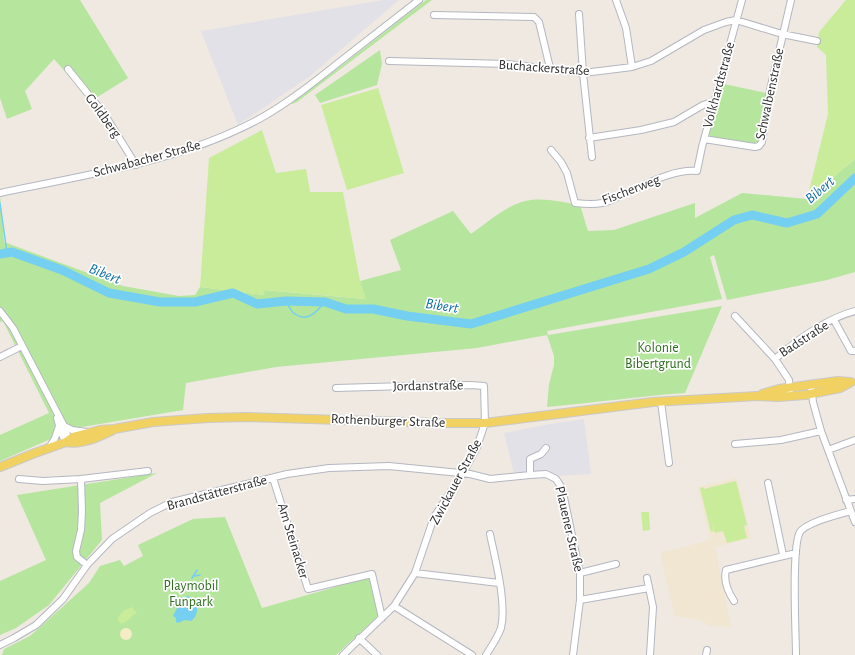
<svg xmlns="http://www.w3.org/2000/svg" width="855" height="655" font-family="'Alegreya Sans',sans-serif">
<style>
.industrial{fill:#e3e1e8}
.education{fill:#f0e6d1}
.green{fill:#b6e59e}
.sand{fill:#f3ecc5}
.pitch{fill:#c9ec9a}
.water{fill:#75cff0}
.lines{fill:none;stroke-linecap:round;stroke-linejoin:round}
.stream{stroke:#75cff0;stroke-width:1.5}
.river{stroke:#75cff0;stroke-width:9}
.minor-casing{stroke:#b4b7c1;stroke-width:8}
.major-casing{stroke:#c9c9c9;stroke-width:10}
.minor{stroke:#fff;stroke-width:6}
.major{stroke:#f2d163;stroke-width:8}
.labels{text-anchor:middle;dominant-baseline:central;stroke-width:3.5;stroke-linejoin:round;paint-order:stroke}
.street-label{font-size:14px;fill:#2e2e2e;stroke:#fff}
.park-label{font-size:14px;fill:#2c6e1b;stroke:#fff}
.water-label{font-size:15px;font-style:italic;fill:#0d6fa3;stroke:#fff}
</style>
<rect width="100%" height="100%" fill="#efe9e1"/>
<path class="industrial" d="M383 0H399L309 77 238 125 201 31Z
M584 419 591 474 515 478 504 433 544 425Z"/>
<path class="education" d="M737 478 751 538 715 547 731 627 710 626 700 620 675 616 660 553 710 540 698 487Z"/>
<path class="green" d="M0 0H80L128 78 91 101 54 59 25 91 32 109 7 119 0 98Z
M426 0H432L297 102 292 104V102L337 69Z
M380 50 382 64 377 85 320 103 315 95Z
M724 84 766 93 758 142 753 145 711 138 709 134Z
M855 159V272L827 280 727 300 714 255 710 257 722 299 547 331 548 335 722 306 685 393C639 396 594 403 547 407L549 384 554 365V356L547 335 477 348 276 367 186 383 183 410 76 428 0 461V435L49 413 3 321 0 322V195L4 242 123 286 179 296 195 295 200 287 264 295V290L365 299 360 281 401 270 390 240 453 211 471 234C488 222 510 202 531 200 546 198 566 203 580 205L588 231 614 230 695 203V218L742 193 807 199Z
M157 473 100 503 102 540 49 605 16 628 0 635V581L46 560 17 495Z
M225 517 262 608 370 577 379 615 336 655H2L4 649 30 636 89 583 100 566 120 560 124 566 143 556 138 545 193 519Z"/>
<path class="sand" d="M120 634a6 6 0 1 1 12 0a6 6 0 1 1-12 0Z"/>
<path class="pitch" d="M846 0H855V159L807 199 828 114 826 55 817 47 819 32Z
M378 88 404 173 347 190 321 105Z
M262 130 276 173 306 169 310 192H343L360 281 366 299 265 290 264 295 200 287 209 158Z
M736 481 747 525 744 526 747 538 727 543 723 531 715 533 709 510 714 531 711 532 700 488 703 487 704 489Z
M649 512 650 530 643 531 641 512Z
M132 607 137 613C132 615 128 622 121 624L117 619 123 611Z"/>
<path class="water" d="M187 596C198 597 201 615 191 621L185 620 178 623 176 622V618L173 616 177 608 176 606 170 604 169 600 172 597 177 599 181 597 184 598Z"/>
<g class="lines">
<path class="stream" d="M0 203 7 253
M286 301C288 305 291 312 295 314 308 323 317 311 325 302
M194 576 200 575
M192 578 197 570"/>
<path class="river" d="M0 254 12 252 62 270 109 293 160 302H195L233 293 257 304 286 301 325 302 346 309H373L407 316 471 324 649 269 684 252 734 220 752 215 787 223 817 214 855 178"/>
<g class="minor-casing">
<path id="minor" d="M616 0 626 28 632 67
M579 14 583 73 592 157
M434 15 534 17 539 22 550 68
M389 61 508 64 583 73 608 70 632 67 651 61 704 30 726 22 736 20 782 34 817 41
M68 69 105 115 136 165
M589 138 641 130 674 122 703 105 715 101
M704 139 755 147 759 146 762 142 770 90 791 0
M551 150 561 162 567 173 575 203C584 204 593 205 602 203 609 202 616 198 622 195 645 185 672 169 697 171L702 147 742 0
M0 193C89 174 180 162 261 118 289 102 313 83 338 63 365 42 392 21 419 0
M0 311 13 328 64 426 67 435 66 442
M735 316 775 359 789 380 790 396
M834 320 851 351H855
M0 357 22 346
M775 359C798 339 825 319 855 311
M811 386 813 402 821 431 855 522
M336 388 407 386 471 385 484 386 485 423 477 447 463 473 434 517 415 573 394 606 343 655
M661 402 669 463
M57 418 61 433 66 442
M64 426 72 430 87 432
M735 444 781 440 821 431
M49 448 55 438 59 426
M828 450 855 440
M530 475V459L541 454 546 448
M273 478 308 589 372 574 382 618
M19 479 43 481 81 479 82 511 81 530 76 551 77 557 87 565
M81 479 148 471
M768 483 783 555
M846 500 855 499
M415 573 499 583
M580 573 616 564
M647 578 653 607 650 655
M580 600 649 588
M734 601C728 592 723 582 726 570L796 553
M394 606 472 655
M359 638 377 655
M0 645 14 638 36 625 63 599 87 565 112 539 150 513 172 502 287 474 329 468 389 466 470 474 490 479 530 475 546 474 556 479 562 488 580 573V600L573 655
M486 655C491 647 498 637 501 628 507 603 495 559 490 534
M706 655 707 650
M796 655C796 634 791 547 800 532 806 523 839 514 851 511"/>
</g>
<g class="major-casing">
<path id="major" d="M762 394 779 389 838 381 849 382
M66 442C82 445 99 437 113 430
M0 467 35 453 66 442 73 437 89 433 100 430 114 429 153 422 180 420 208 418 247 417 437 423H485L653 402 757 396 778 397 805 395 840 388 851 382"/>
</g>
<use href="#minor" class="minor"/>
<use href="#major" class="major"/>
</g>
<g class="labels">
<g class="street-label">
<text transform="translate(544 68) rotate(4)">Buchackerstraße</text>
<text transform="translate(719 85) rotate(-75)">Volkhardtstraße</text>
<text transform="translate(770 94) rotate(-78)">Schwalbenstraße</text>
<text transform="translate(103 116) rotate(54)">Goldberg</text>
<text transform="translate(147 159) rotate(-15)">Schwabacher Straße</text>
<text transform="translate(631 190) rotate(-21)">Fischerweg</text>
<text transform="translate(804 339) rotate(-33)">Badstraße</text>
<text transform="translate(428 386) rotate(-1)">Jordanstraße</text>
<text transform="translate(388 421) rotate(2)">Rothenburger Straße</text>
<text transform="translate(456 482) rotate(-62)">Zwickauer Straße</text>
<text transform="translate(217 493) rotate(-15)">Brandstätterstraße</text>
<text transform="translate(569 529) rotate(77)">Plauener Straße</text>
<text transform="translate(293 541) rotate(73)">Am Steinacker</text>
</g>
<g class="park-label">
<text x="658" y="348">Kolonie<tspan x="658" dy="16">Bibertgrund</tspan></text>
<text x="191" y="586">Playmobil<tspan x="191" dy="16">Funpark</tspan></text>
</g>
<g class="water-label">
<text transform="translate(820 190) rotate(-40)">Bibert</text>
<text transform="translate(105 274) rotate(22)">Bibert</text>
<text transform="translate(442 306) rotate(9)">Bibert</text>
</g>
</g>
</svg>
